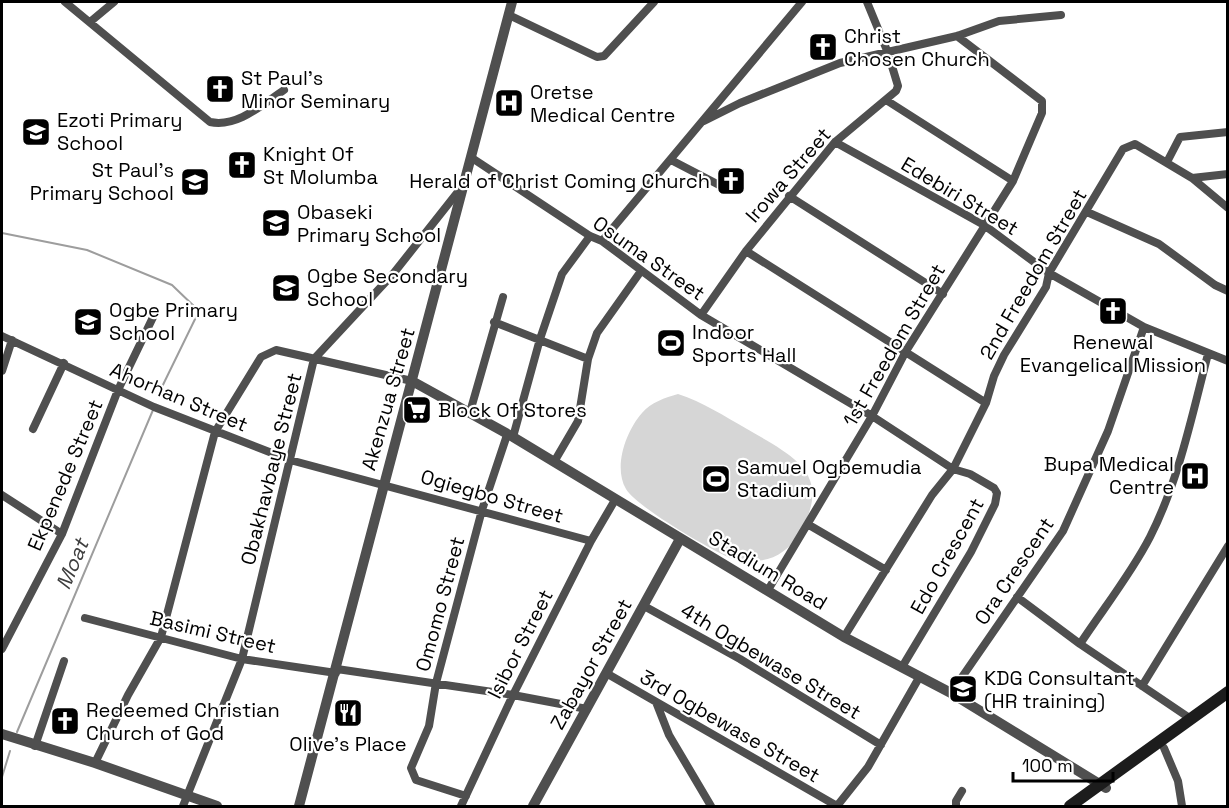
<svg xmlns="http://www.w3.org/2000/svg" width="1229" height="808" font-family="'Space Grotesk',sans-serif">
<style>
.green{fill:#d6d6d6}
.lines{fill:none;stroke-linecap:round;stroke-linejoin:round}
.stream{stroke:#9d9d9d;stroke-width:2}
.minor{stroke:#4f4f4f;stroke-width:8}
.tertiary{stroke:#4f4f4f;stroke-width:10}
.secondary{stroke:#1c1c1c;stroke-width:12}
.labels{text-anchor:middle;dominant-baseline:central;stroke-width:4.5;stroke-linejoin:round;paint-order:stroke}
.poi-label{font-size:20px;fill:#000;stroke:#fff;text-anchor:start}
.street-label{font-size:20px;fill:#000;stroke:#fff}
.water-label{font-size:21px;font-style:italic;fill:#3e3e3e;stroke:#fff}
</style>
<rect width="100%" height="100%" fill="#fff"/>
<path class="green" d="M678 394C703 402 724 416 747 429 795 457 834 474 799 534 788 552 771 562 750 561 743 561 734 560 728 557 706 547 637 507 626 489 613 467 626 431 642 413 651 402 665 398 678 394Z"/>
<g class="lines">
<path class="stream" d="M2 233 87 250 172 285 199 311 158 395
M17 732 153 410
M2 777 10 751"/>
<path class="minor" d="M65 2 210 122C237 128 263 104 284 90
M509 15 597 57 604 56 654 2
M90 22 114 2
M886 100 1013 181
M704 121 740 103 840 63 957 36 999 21 1061 15
M835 142 984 225 1049 273 1144 327 1228 361
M472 158 590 236 602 241 701 315 872 416 953 469 970 474 994 488 997 493 995 504 971 552 902 667
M671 160 721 186
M1167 162 1180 137 1228 132
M1192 178 1228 208
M789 196 943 294
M1087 212 1159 244 1215 285 1228 291
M602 241 802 2
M746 251 986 403
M701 315 746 251 835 142 896 91 898 86 888 53 867 2
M494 322 588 359
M2 336 154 407 290 460 591 541
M2 371 12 340
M470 412 503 297
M33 429 64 363
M513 437 540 339 562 274 590 236
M554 462 578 421 588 359 597 333 641 271
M2 495 62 534
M809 525 886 570
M768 590 872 416 906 351 1013 181 1042 113V101L957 36
M1017 597 1080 644 1191 719
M644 606 740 659 881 745
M85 618 242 659 336 673
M844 637 932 495 953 469 986 403 994 376 1004 355 1046 287 1049 273 1123 149 1135 144 1192 178 1228 174
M1080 644C1103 609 1131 574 1150 537 1179 480 1192 415 1208 354
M2 649 62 534 118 390 156 311
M337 669 513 695 587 709
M606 673 837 806
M1142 686 1228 546
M951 693 1063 531 1108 431 1144 327
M656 702 669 735 711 806
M35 746 64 661
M1164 748 1178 781 1182 806
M95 763 128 695 161 637 215 432 261 357 276 350 412 381
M466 796 416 780 411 768 429 726 436 683 482 510 507 435
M183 806 242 659 314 359 393 274 461 188
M461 806 513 695 591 541 615 500
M837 806 868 767 920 676
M956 806V801L962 791"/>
<path class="tertiary" d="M412 381 513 437 844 637 951 693 1106 788
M2 734 95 763 217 806
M299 806 512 2
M533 806 680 539"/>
<path class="secondary" d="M1070 806 1228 692"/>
</g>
<defs>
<g id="church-square" transform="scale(1.5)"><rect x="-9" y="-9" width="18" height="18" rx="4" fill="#000" stroke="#fff"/><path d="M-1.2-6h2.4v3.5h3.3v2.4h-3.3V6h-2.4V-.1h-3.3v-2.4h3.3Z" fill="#fff"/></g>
<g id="hospital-square" transform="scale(1.5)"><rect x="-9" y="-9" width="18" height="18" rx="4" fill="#000" stroke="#fff"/><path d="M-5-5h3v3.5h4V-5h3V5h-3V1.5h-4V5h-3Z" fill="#fff"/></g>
<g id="school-square" transform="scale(1.5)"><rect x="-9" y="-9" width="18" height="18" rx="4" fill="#000" stroke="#fff"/><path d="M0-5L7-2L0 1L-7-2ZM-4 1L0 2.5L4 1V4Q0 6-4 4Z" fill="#fff"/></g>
<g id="stadium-square" transform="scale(1.5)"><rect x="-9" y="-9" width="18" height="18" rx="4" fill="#000" stroke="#fff"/><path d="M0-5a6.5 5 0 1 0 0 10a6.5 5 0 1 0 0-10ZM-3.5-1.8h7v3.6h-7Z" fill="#fff"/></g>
<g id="supermarket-square" transform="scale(1.5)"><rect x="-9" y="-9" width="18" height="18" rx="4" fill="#000" stroke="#fff"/><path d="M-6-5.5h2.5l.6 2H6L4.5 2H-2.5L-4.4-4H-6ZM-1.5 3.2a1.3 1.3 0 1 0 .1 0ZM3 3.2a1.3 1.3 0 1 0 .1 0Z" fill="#fff"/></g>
<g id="university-square" transform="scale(1.5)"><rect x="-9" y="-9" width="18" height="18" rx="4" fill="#000" stroke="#fff"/><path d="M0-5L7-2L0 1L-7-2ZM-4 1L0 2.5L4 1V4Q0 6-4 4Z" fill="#fff"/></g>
<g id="restaurant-square" transform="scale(1.5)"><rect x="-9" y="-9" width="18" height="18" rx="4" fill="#000" stroke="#fff"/><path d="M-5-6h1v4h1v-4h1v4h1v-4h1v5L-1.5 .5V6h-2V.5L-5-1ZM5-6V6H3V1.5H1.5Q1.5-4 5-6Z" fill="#fff"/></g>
</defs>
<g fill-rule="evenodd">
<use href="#church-square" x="823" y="47"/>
<use href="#church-square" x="220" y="89"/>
<use href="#hospital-square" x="509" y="103"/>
<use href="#school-square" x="36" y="132"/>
<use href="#church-square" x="242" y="165"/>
<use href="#church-square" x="731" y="181"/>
<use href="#school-square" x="195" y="182"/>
<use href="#school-square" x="276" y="223"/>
<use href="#school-square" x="286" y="288"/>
<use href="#church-square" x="1113" y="311"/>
<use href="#school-square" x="88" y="322"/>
<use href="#stadium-square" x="671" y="343"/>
<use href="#supermarket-square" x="417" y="410"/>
<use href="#hospital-square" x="1195" y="476"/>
<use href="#stadium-square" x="716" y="479"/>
<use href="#university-square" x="963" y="689"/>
<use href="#restaurant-square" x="348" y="713"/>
<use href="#church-square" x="65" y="721"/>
</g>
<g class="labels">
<g class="poi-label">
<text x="844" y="36">Christ<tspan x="844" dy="23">Chosen Church</tspan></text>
<text x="241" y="78">St Paul's<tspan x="241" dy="23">Minor Seminary</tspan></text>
<text x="530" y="92">Oretse<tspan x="530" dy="23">Medical Centre</tspan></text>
<text x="57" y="120">Ezoti Primary<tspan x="57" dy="23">School</tspan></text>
<text x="263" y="154">Knight Of<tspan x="263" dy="23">St Molumba</tspan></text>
<text x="174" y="170" text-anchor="end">St Paul's<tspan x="174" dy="23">Primary School</tspan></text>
<text x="710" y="181" text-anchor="end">Herald of Christ Coming Church</text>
<text x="297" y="212">Obaseki<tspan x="297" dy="23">Primary School</tspan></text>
<text x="307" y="276">Ogbe Secondary<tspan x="307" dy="23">School</tspan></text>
<text x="109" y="310">Ogbe Primary<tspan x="109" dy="23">School</tspan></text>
<text x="692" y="332">Indoor<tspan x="692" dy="23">Sports Hall</tspan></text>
<text x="1113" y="342" text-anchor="middle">Renewal<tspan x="1113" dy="23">Evangelical Mission</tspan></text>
<text x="438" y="410">Block Of Stores</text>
<text x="1174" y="464" text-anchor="end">Bupa Medical<tspan x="1174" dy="23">Centre</tspan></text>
<text x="737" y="467">Samuel Ogbemudia<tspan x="737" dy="23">Stadium</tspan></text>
<text x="984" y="678">KDG Consultant<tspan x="984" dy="23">(HR training)</tspan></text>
<text x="86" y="710">Redeemed Christian<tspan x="86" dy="23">Church of God</tspan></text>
<text x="348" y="744" text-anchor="middle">Olive's Place</text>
</g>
<g class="street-label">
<text transform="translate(788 175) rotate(-49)">Irowa Street</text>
<text transform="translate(960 196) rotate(31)">Edebiri Street</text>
<text transform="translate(649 258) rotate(35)">Osuma Street</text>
<text transform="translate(1033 274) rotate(-60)">2nd Freedom Street</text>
<text transform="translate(894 345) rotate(-60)">1st Freedom Street</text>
<text transform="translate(179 397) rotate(23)">Ahorhan Street</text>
<text transform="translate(388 399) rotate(-74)">Akenzua Street</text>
<text transform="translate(271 469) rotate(-76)">Obakhavbaye Street</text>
<text transform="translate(65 475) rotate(-67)">Ekpenede Street</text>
<text transform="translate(492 496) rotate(16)">Ogiegbo Street</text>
<text transform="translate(947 556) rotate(-61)">Edo Crescent</text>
<text transform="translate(768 570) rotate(31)">Stadium Road</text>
<text transform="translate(1014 571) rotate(-56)">Ora Crescent</text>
<text transform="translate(440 604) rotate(-75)">Omomo Street</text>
<text transform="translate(213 632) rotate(13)">Basimi Street</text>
<text transform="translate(520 644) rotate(-63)">Isibor Street</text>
<text transform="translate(771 661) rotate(31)">4th Ogbewase Street</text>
<text transform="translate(591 664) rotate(-61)">Zabayor Street</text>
<text transform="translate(730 726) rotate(30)">3rd Ogbewase Street</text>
</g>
<g class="water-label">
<text transform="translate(72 564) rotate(-67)">Moat</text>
</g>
</g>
<rect width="1229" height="808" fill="none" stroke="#000000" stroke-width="6"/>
<path d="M1013 772v9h100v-9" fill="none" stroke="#000000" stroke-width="3"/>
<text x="1022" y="772" font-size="18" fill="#000000" stroke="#ffffff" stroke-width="4.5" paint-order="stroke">100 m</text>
</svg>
